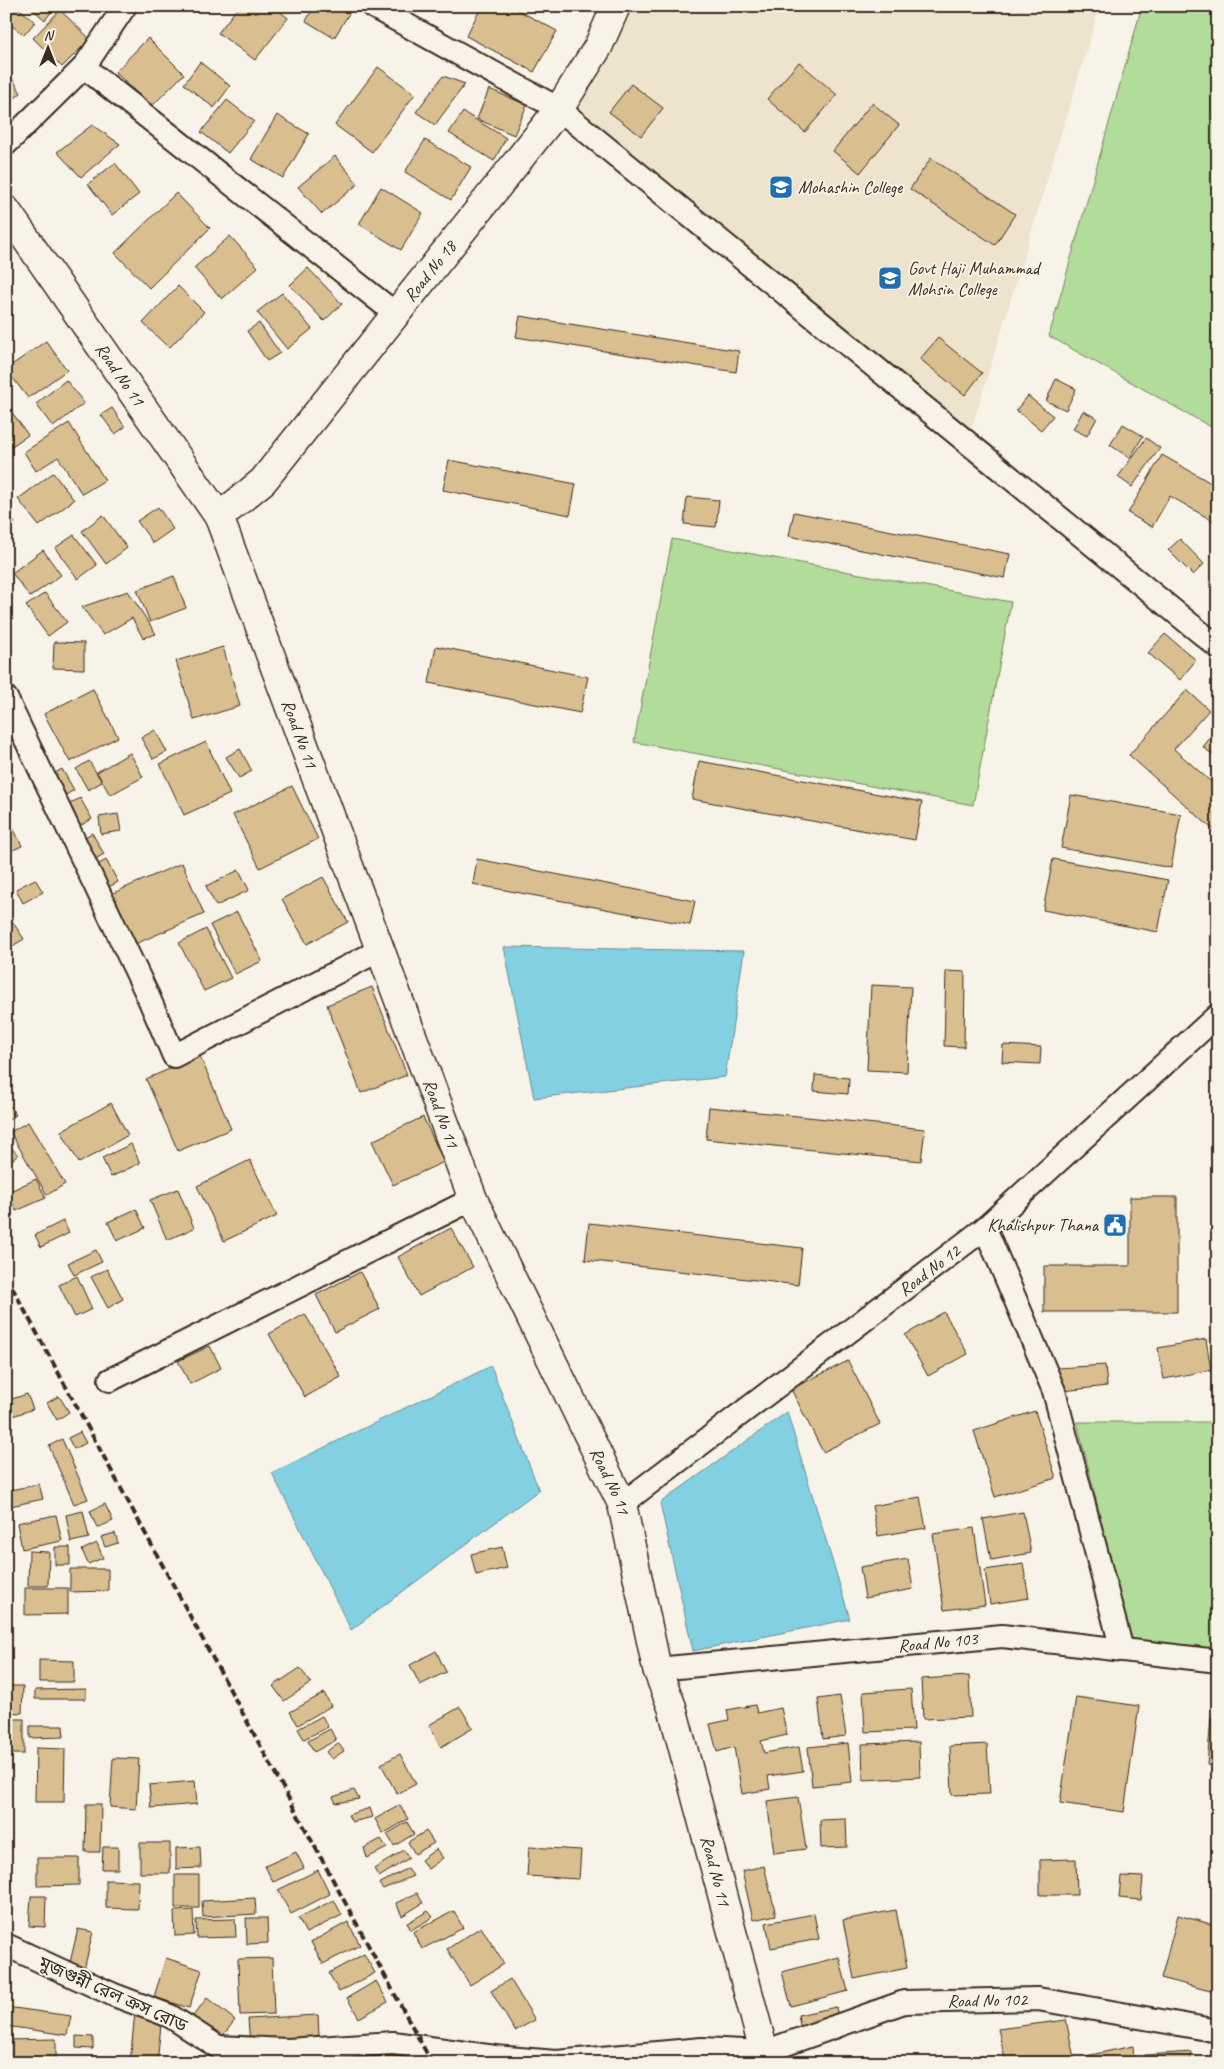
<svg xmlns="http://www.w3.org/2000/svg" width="1224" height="2069" font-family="Caveat,'Noto Sans Bengali',sans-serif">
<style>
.built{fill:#eee3cd}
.green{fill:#b1dc9a;stroke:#76835c}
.water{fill:#83d0e2;stroke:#668e94}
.building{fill:#d9bf8f;stroke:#3b2a1e}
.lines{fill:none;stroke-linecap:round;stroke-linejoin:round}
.street-casing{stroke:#3b2a1e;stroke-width:26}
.secondary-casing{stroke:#3b2a1e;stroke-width:31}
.street{stroke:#f7f3e8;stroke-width:22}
.secondary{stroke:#f7f3e8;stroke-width:28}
.rail{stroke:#3b2a1e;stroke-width:4;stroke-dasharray:8 4;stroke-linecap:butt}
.labels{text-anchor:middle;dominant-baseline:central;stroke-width:4;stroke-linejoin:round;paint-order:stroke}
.poi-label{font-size:18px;fill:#3b2a1e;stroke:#f7f3e8;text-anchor:start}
.street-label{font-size:18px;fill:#3b2a1e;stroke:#f7f3e8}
</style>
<rect width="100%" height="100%" fill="#f7f3e8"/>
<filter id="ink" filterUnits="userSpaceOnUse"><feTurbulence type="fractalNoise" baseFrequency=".02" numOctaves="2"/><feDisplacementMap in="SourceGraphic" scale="10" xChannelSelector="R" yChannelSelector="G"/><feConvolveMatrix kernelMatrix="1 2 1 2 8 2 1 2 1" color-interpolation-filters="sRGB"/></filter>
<g filter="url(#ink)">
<path class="built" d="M616 6H1100L966 447 559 109Z"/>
<path class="green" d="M1142 6H1218V431L1049 336Z
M672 539 1011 602 973 805 634 742Z
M1077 1422H1218V1650L1131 1641Z"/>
<path class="water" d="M504 947 744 951 725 1077 534 1098Z
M491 1366 539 1490 351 1630 272 1473Z
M787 1412 850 1619 693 1651 660 1503Z"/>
<path class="building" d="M7 6H16L35 22 24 35 6 21Z
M29 6H56L45 20Z
M239 6H273L288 18 255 60 218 33Z
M314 6H353V7L334 38 306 21Z
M482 6H510L557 31 534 72 466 36Z
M60 10 90 39 62 67 33 38Z
M148 38 184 74 151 107 115 72Z
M200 62 230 86 214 108 184 84Z
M799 62 837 95 805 132 767 99Z
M378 67 415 94 372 152 335 125Z
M6 68 21 93 6 105Z
M443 76 465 84 435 125 416 112Z
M631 84 663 108 641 136 609 112Z
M489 89 527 105 514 135 477 119Z
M227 100 254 121 228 153 201 132Z
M872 103 899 125 860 173 833 151Z
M463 112 506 138 494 161 449 133Z
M277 115 309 134 283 178 251 159Z
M92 125 120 144 81 177 57 152Z
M425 140 471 167 451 200 405 172Z
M335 156 358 184 322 214 298 187Z
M931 158 1015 214 995 245 910 189Z
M115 163 139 194 112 215 88 184Z
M381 187 423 213 401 250 359 224Z
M176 193 210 228 149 288 115 253Z
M230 236 258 267 222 299 194 268Z
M308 268 342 304 324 321 290 285Z
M178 286 204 312 169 348 143 323Z
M282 293 312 329 287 349 257 312Z
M520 316 739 351 736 372 516 337Z
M259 323 280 353 267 361 247 331Z
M938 338 982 373 965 395 920 359Z
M46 341 67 370 28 398 6 369Z
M1056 379 1076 389 1066 410 1046 401Z
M66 380 84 403 53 427 36 404Z
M1028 396 1053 416 1041 430 1016 410Z
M6 404 28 435 6 450Z
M112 408 125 427 115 434 101 415Z
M1083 411 1097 418 1087 436 1073 429Z
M69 423 105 480 82 494 58 457 36 471 24 452Z
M1123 424 1143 436 1130 458 1110 445Z
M1146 438 1160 448 1132 487 1118 477Z
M1162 455 1218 487V524L1170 496 1152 527 1128 513Z
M449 460 576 484 570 515 443 490Z
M53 473 74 500 39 526 18 499Z
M687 497 719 500 716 527 684 524Z
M158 507 173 529 153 543 137 521Z
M6 509 15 523 6 529Z
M794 512 1010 554 1005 578 789 536Z
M103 515 127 548 106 564 82 531Z
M74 535 97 565 78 579 55 548Z
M1180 539 1204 564 1193 575 1168 550Z
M43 550 61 575 30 597 12 573Z
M174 576 186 608 150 622 137 590Z
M128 591 156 634 143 638 132 618 103 635 82 607Z
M45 593 67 622 48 636 26 606Z
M1165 634 1196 660 1180 680 1148 653Z
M54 642 84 643V669L53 668Z
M436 646 588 677 580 713 429 683Z
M223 647 240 706 194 720 176 661Z
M93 689 118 737 70 762 44 714Z
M1187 690 1209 710 1174 749 1218 788V834L1129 755Z
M1218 728V759L1203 747Z
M155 730 167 752 153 759 141 738Z
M206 742 230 794 184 815 160 764Z
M240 749 252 771 239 778 226 757Z
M130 753 143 777 110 795 97 772Z
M89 761 102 782 88 790 76 769Z
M699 761 922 802 915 840 692 799Z
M62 769 74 790 61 798 48 777Z
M292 786 318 839 260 868 233 815Z
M1071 795 1181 814 1171 868 1061 848Z
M80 798 92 819 78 827 66 806Z
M6 813 22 846 6 853Z
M118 814 121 831 101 834 99 817Z
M92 833 104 854 90 862 78 841Z
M477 859 695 901 690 925 473 884Z
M1053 859 1168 880 1158 932 1043 910Z
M106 860 118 882 105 889 92 868Z
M182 863 204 914 133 945 111 894Z
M239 870 249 890 216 906 206 886Z
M323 877 348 922 307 944 282 899Z
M35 879 43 892 23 903 16 889Z
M6 912 24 939 6 950Z
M237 912 262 961 235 974 210 925Z
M206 929 231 978 204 991 179 943Z
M946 971 965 972 964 1047 944 1046Z
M871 985 911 987 907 1072 867 1070Z
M372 987 407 1075 361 1093 327 1005Z
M1003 1045 1041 1047 1040 1064 1002 1062Z
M200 1056 231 1129 178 1151 146 1079Z
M815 1075 849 1078 848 1094 814 1091Z
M6 1100 16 1115 6 1121Z
M111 1103 128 1135 79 1163 61 1131Z
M709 1107 925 1129 921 1161 706 1139Z
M423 1117 444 1162 393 1185 372 1141Z
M28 1122 65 1184 47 1195 10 1132Z
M6 1142 18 1155 6 1165Z
M131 1144 140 1163 111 1177 102 1158Z
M250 1160 277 1216 224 1241 197 1186Z
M36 1179 46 1198 16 1211 8 1192Z
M178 1189 194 1228 167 1240 150 1200Z
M1130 1197H1177V1312H1044V1266H1130Z
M136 1209 145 1228 117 1241 108 1222Z
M63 1221 69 1233 41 1247 35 1235Z
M589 1223 802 1248 798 1285 585 1260Z
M451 1228 473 1267 419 1296 398 1257Z
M96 1250 102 1262 74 1275 68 1263Z
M107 1269 123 1299 108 1308 91 1277Z
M360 1272 380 1309 335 1332 316 1295Z
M77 1276 92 1309 75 1317 59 1285Z
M944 1312 968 1354 928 1376 905 1335Z
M305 1314 341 1377 305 1397 269 1334Z
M1206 1339 1211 1370 1164 1379 1158 1348Z
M210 1346 221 1368 190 1384 178 1361Z
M848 1361 880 1424 823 1452 791 1389Z
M1105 1365 1107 1386 1063 1391 1058 1368Z
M27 1394 33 1409 10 1417 6 1401Z
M59 1396 69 1412 57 1420 47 1403Z
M1035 1411 1056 1478 995 1497 974 1431Z
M80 1432 86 1443 74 1449 68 1438Z
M62 1439 88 1499 74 1504 49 1446Z
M39 1484 43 1499 6 1507V1491Z
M920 1497 926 1528 878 1536 872 1506Z
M105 1504 113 1521 97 1528 90 1511Z
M83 1511 89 1538 71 1542 66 1515Z
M1023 1512 1031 1553 991 1560 983 1519Z
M56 1515 62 1541 22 1549 17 1523Z
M974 1528 985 1605 944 1610 933 1534Z
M115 1533 118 1543 105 1547 101 1537Z
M97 1543 103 1558 88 1564 82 1550Z
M55 1547H70V1565H55Z
M502 1547 507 1568 476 1575 471 1554Z
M29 1551 49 1552 48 1586H28Z
M908 1559 913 1589 865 1598 860 1567Z
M1023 1564 1029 1598 990 1604 985 1570Z
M70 1569H108V1591L70 1592Z
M25 1588H68V1614L25 1615Z
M436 1651 446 1672 420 1685 410 1665Z
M39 1660 74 1661V1682H39Z
M300 1668 311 1683 284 1701 273 1686Z
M969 1676 971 1717 923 1719 921 1679Z
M6 1686H23L22 1713 6 1712Z
M86 1689V1699H35V1690Z
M911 1689 914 1730 865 1732 863 1692Z
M324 1693 331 1706 298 1725 290 1712Z
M840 1696 846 1736 823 1739 818 1699Z
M1076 1697 1139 1706 1124 1812 1060 1803Z
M755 1705 757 1713 781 1708 787 1735 761 1741 764 1753 799 1747 803 1771 768 1776 770 1789 742 1794 734 1747 717 1752 710 1724 729 1720 727 1710Z
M460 1707 473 1728 441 1747 429 1725Z
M322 1716 328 1727 304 1739 298 1729Z
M1211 1718H1218V1766L1207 1765Z
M6 1719H24V1754H6Z
M30 1726H63L64 1737 30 1738Z
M330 1729 336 1740 314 1752 308 1741Z
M919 1742 920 1777 863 1780 862 1744Z
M338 1743 344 1751 332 1759 326 1752Z
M848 1743 852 1782 812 1786 808 1747Z
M987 1744 990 1794 952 1795 950 1746Z
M36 1748 65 1749 64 1802H35Z
M400 1754 416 1784 397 1794 381 1764Z
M113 1758 139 1759 136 1809 110 1807Z
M195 1781 197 1804 151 1808 149 1785Z
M354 1790 359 1799 336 1803 333 1797Z
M798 1797 806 1849 774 1853 767 1801Z
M86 1804H101L100 1852H85Z
M400 1805 408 1819 383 1834 375 1819Z
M370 1808 373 1817 352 1822 348 1815Z
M846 1819 847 1847 821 1848 820 1820Z
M407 1822 414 1834 394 1846 387 1834Z
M426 1831 434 1843 415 1854 408 1842Z
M381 1839 387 1848 367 1858 364 1848Z
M140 1843H170V1873H140Z
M103 1847H118V1869H102Z
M200 1847 201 1868 176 1869V1848Z
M529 1847 581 1850 579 1879 527 1876Z
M436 1849 443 1858 428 1869 421 1860Z
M404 1850 409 1858 379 1877 374 1869Z
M296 1852 304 1868 273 1882 265 1866Z
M37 1858H79V1885L37 1886Z
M1076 1859 1077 1895H1040V1860Z
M764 1866 776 1915 753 1920 742 1871Z
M408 1868 413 1876 383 1889 379 1884Z
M318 1870 330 1894 291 1914 278 1890Z
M175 1875H199V1908H175Z
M1121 1876 1143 1877 1141 1900 1119 1898Z
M106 1880 139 1881 138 1909 106 1908Z
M417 1893 423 1903 402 1916 396 1903Z
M31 1896H46L45 1927 29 1926Z
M255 1898 256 1914 203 1917 202 1901Z
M334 1900 342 1915 306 1933 298 1918Z
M193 1910 194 1935 175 1936 174 1911Z
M896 1910 907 1968 854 1979 843 1920Z
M428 1911 433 1917 411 1930 407 1923Z
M454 1911 463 1928 422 1949 413 1932Z
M814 1914 819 1939 771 1948 766 1923Z
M1178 1915 1218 1926V1977L1214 1992 1161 1978Z
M246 1918H267L268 1943 247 1944Z
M235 1919 236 1937 197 1938 196 1920Z
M348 1922 360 1945 323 1964 311 1942Z
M481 1927 504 1964 470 1985 447 1949Z
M78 1929 93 1932 82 1978 67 1975Z
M364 1954 375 1973 339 1992 329 1973Z
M839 1957 848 1991 791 2006 782 1972Z
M166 1958 202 1970 189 2008 154 1997Z
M272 1958 274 2014 240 2015 238 1959Z
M510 1979 535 2020 515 2031 491 1991Z
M376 1981 388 2002 359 2018 347 1998Z
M207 1998 235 2020 218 2042 190 2020Z
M7 2007 71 2016 67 2035 6 2026Z
M836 2007 842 2038 804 2046 798 2015Z
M135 2012 162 2015 157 2063H130Z
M318 2015 319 2038 250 2043 248 2019Z
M1066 2020 1074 2058 1051 2063H1006L998 2029Z
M76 2036 93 2037V2049L76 2048Z
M56 2039V2063H6V2040Z
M1133 2046 1134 2063H1087L1086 2056Z
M1192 2052 1190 2063H1145V2055Z
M348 2053V2063H298V2055Z
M403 2054 404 2063H374V2057Z
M289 2057V2063H235V2058Z
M889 2057 890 2063H856V2062Z"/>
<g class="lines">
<g class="street-casing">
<g id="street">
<path d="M372 6 559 109 1218 647"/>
<path d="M84 67 396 314"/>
<path d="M6 144 84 67 125 6"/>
<path d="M6 698 147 994 174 1056 380 950"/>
<path d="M985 1228 1054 1391 1122 1650"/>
<path d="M110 1380 473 1199"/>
<path id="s1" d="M622 1504 985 1228 1218 1015"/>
<path id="s2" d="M657 1669 1002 1636 1218 1661"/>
<path id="s3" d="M6 1945 114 1995 170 2016 218 2047 288 2050 393 2043 495 2057 556 2062 702 2049 764 2052 904 2002 1038 1999 1218 2031"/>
</g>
</g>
<g class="secondary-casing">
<g id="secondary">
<path id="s4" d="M6 210 219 517 473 1199 622 1504 657 1669 672 1707 767 2063"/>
<path id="s5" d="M219 517 263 481 559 109 598 47 616 6"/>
</g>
</g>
<use href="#street" class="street"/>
<use href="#secondary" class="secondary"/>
<path class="rail" d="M6 1276 432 2063"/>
</g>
</g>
<defs>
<g id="university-square" transform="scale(1.25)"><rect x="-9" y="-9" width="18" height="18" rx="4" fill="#1f6fb2" stroke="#f7f3e8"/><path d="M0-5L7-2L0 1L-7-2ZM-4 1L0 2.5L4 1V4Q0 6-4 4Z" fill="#fff"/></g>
<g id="civic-square" transform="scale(1.25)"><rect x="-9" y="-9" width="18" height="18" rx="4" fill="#1f6fb2" stroke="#f7f3e8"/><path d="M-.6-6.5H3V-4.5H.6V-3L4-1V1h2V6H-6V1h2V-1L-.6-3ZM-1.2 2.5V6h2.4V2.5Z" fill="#fff"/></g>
</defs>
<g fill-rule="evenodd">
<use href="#university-square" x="781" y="187"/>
<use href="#university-square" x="890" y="278"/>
<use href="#civic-square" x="1115" y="1225"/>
</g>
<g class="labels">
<g class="poi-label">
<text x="798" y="187">Mohashin College</text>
<text x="908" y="268">Govt Haji Muhammad<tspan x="908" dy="21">Mohsin College</tspan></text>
<text x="1098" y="1225" text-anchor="end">Khalishpur Thana</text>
</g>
<g class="street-label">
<text stroke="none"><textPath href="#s5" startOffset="325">Road No 18</textPath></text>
<text stroke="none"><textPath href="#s4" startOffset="200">Road No 11</textPath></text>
<text stroke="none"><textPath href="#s4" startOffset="605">Road No 11</textPath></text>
<text stroke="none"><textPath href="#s4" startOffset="1010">Road No 11</textPath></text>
<text stroke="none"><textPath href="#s1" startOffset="386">Road No 12</textPath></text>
<text stroke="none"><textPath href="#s4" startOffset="1415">Road No 11</textPath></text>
<text stroke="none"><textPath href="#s2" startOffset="282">Road No 103</textPath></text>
<text stroke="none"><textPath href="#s4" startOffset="1820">Road No 11</textPath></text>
<text transform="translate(113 1994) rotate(24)">মুজগুন্নী রেল ক্রস রোড</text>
<text stroke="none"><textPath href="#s3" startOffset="1016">Road No 102</textPath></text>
</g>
</g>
<rect width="1224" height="2069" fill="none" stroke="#f7f3e8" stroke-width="25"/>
<rect x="12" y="12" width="1199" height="2044" fill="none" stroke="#3b2a1e" stroke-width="2" filter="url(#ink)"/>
<g transform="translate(48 48)" stroke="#f7f3e8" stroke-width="4" paint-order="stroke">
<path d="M0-4L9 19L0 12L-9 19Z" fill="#3b2a1e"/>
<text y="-8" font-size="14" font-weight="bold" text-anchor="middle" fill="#3b2a1e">N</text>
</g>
</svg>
